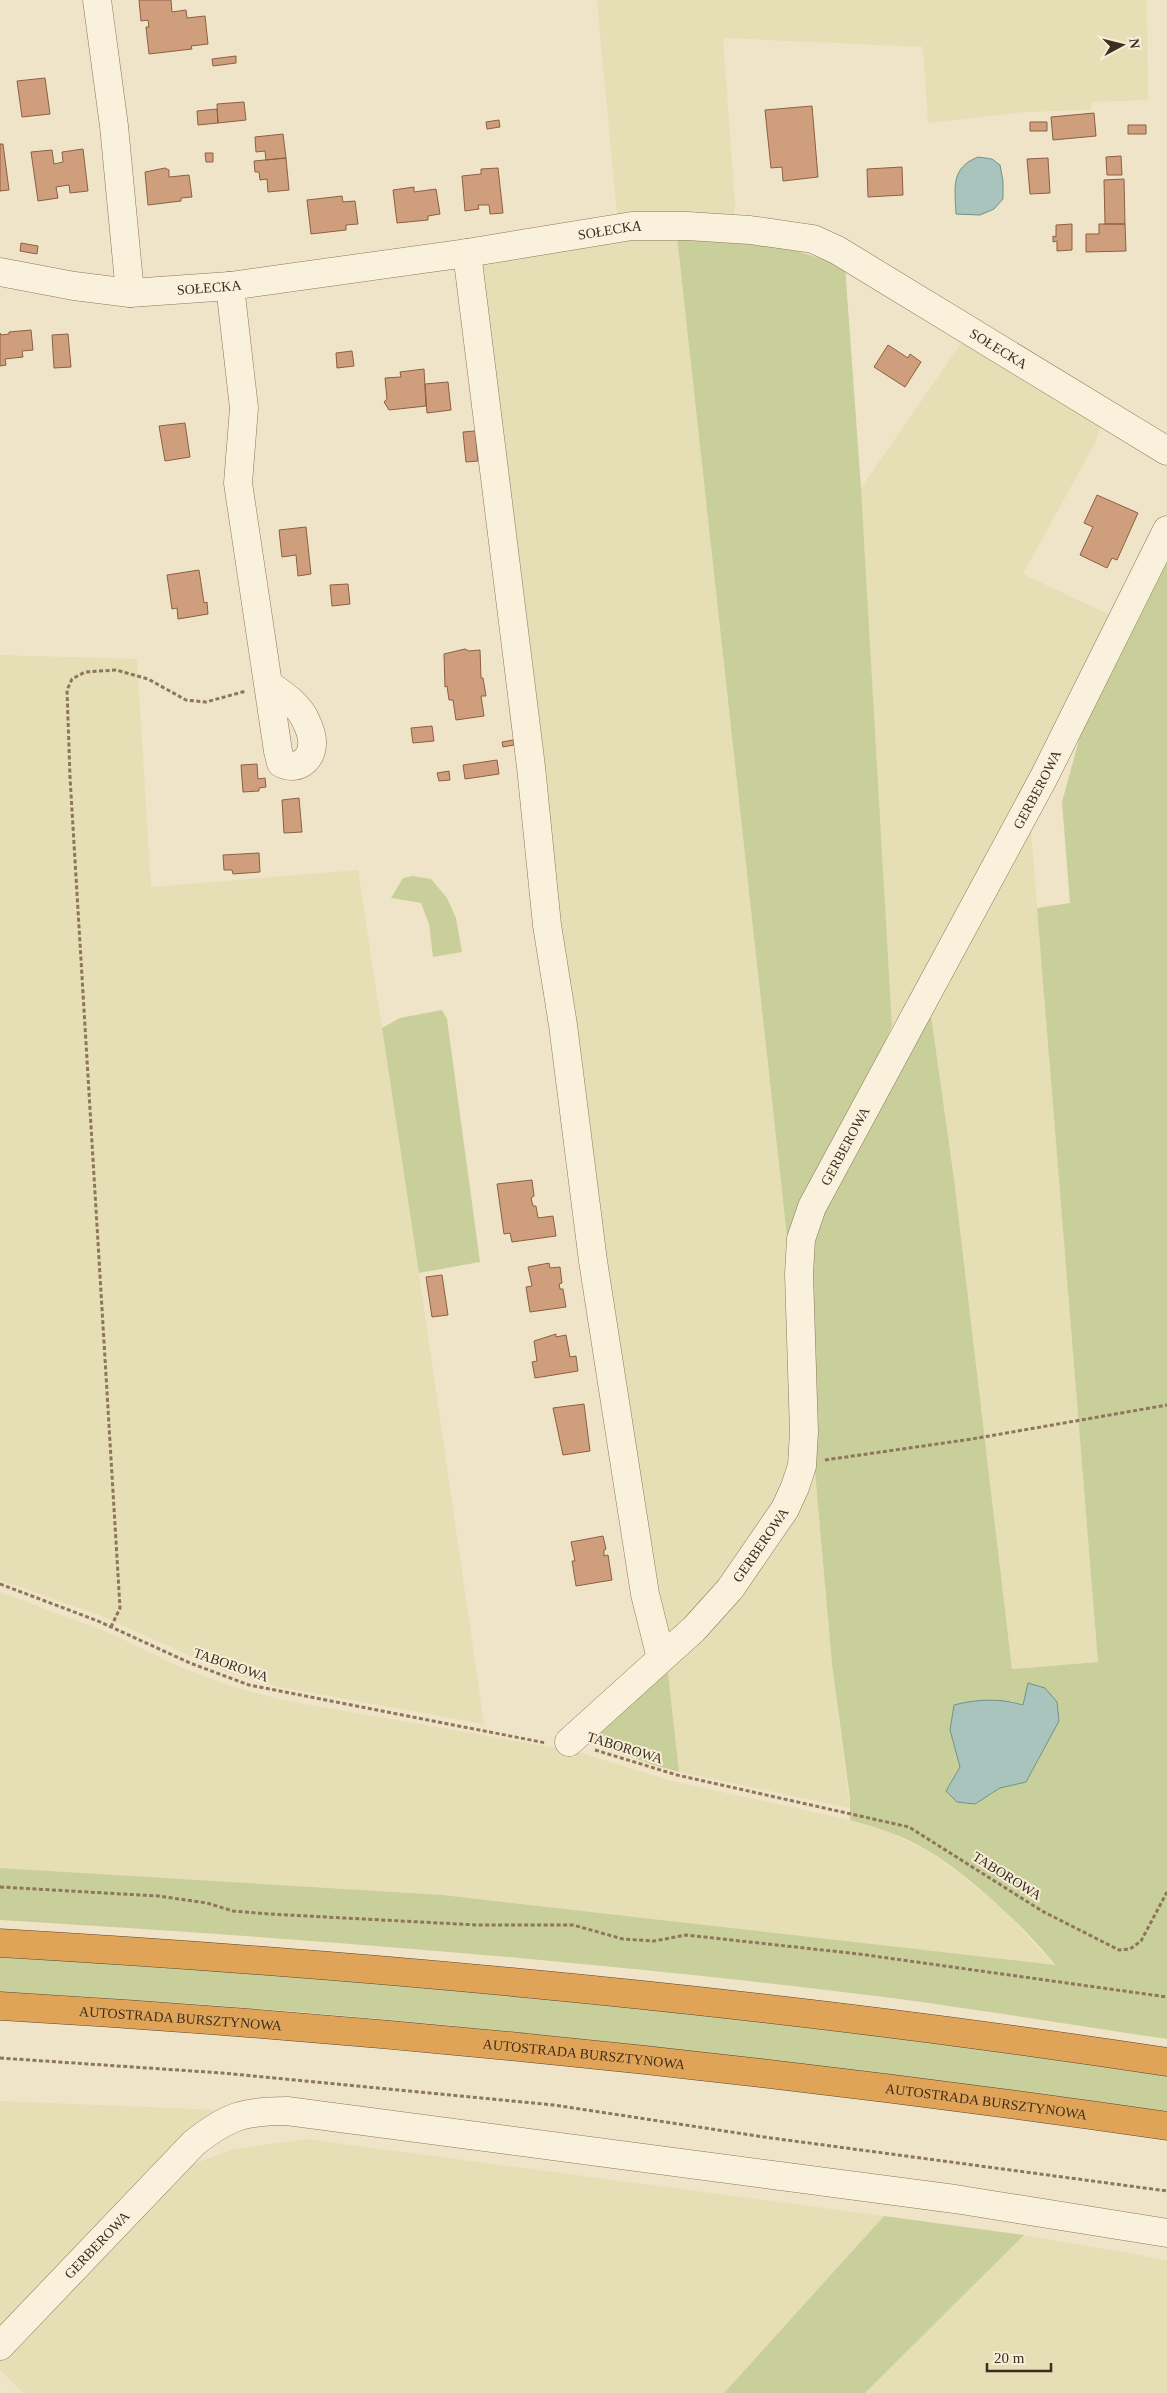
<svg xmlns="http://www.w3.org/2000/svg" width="1167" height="2393" font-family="Georgia,serif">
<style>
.farmland{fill:#e6deb5}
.green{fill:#c9cf9b;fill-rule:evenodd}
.water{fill:#a9c4bc;stroke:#6f938a}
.building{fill:#cf9f7d;stroke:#8d5f41}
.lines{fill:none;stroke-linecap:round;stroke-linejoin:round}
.minor-casing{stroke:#8d765c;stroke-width:29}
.highway-casing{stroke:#5b4430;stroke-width:29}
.path{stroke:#8d765c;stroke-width:3;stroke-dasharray:4 2.5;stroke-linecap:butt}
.minor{stroke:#faf1dc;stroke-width:28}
.highway{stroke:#e0a458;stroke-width:28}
.labels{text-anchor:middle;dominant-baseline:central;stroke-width:4;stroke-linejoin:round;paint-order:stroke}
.street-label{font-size:14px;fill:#3d2e20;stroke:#f7eed8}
</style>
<rect width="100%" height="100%" fill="#f0e4c8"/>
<path class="farmland" d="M597 0H1147L1148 100 1092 102 1091 110 1025 112 928 123 923 47 723 38 735 204 734 215 617 216Z
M631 236 677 237 787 1237 795 1453 757 1540 669 1640 665 1634 621 1413 477 266 483 258Z
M962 342 1100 427 1096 441 1023 574 1116 618 977 883 892 1026 861 488Z
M0 655 137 659 151 887 358 870 419 1273 484 1724 279 1687 226 1672 104 1617 0 1580Z
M1030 818 1098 1662 1012 1669 954 1179 930 1008Z
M813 1449 832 1664 850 1808 679 1772 667 1664Z
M0 1592 112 1634 180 1667 231 1686 282 1700 574 1751 676 1782 850 1820 883 1830 925 1849 956 1871 1005 1911 1055 1966 443 1895 0 1868Z
M0 2101 219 2110 0 2336Z
M306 2139 884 2216 724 2393H23L0 2370V2356L177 2170 234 2149Z
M1024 2235 1167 2260V2393H865Z"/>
<path class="green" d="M677 237 787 248 845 266 861 488 892 1026 860 1097 787 1237Z
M1167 558V2039C1078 2026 988 2011 899 1999 600 1961 300 1938 0 1920V1868L443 1895 1055 1965C1024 1926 968 1874 925 1849 902 1835 875 1827 850 1820V1799L832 1664 813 1449 808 1243 930 1008 954 1179 1012 1669 1098 1662 1037 908 1070 903 1062 802 1082 729ZM1029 1683 1059 1721 1026 1782 1000 1788 989 1796 946 1791 960 1767 950 1730 1011 1701 1024 1705Z
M413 876 431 879 447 898 456 918 462 952 433 957 429 924 421 903 391 898 403 878Z
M442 1010 447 1019 480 1262 419 1273 382 1028 400 1018Z
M667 1664 679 1772 654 1765 585 1741Z
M0 1956C169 1967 337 1978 506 1994 727 2015 947 2044 1167 2075V2112C780 2058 391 2012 0 1992Z
M884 2216 1024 2235 865 2393H724Z"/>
<path class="water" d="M978 157 992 159 1000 165 1003 181V199L994 209 980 215 956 214C955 188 950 168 978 157Z
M1028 1683 1045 1688 1057 1702 1059 1721 1026 1782 1000 1788 975 1804 957 1802 946 1791 960 1767 950 1730 954 1705C977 1699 1000 1698 1023 1705Z"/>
<path class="building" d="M139 0H171L172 12 186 10 187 18 205 16 208 44 191 46 192 49 149 54 146 27H149L148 20 141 21Z
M236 56V63L213 66 212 59Z
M45 78 50 114 22 117 17 81Z
M244 102 246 120 218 123 217 104Z
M812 106 818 177 783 181 782 167 771 168 765 110Z
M217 109 218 123 198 125 197 111Z
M1094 113 1096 136 1053 140 1051 117Z
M499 120 500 127 487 129 486 122Z
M1030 122H1047V131H1030Z
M1128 125H1146V134H1128Z
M283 134 286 158 266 160 265 151 256 152 255 137Z
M0 144H3L9 190 0 191Z
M83 149 88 191 70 193 69 185 56 187 58 198 38 201 31 152 52 150 54 164 63 162 62 152Z
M205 153H213V162H206Z
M1121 156 1122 175H1107L1106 157Z
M286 158 289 190 268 192 267 179 260 180 259 172H255L254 161Z
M1048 158 1050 193 1030 194 1027 159Z
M902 167 903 195 868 197 867 169Z
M165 168 169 170V177L189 175 192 197 181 198V201L148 205 145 172Z
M498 168 503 213 490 214 489 205H478L479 209 465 211 462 176 481 174V169Z
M1124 179 1125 224H1105L1104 180Z
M414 187V192L436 189 440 214 428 216V220L397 223 393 190Z
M342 196 343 202 355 201 358 224 346 225V230L311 234 307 200Z
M1072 224V250L1057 251V241L1053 242V236L1056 237V225Z
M1099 224H1125L1126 251 1086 252V234H1099Z
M21 243 38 246 37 254 20 251Z
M31 330 33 350 22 351 23 357 5 359 6 365 0 366V333L1 335 9 334V332Z
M68 334 71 367 54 368 52 335Z
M888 345 908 358 910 354 921 362 905 387 874 367Z
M352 351 354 366 337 368 336 353Z
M424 369 426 406 389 410 384 402 387 399 385 378 401 377 400 372Z
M448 382 451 410 427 413 425 384Z
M185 423 190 457 165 461 159 426Z
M475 431 478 461 466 462 463 432Z
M1097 495 1138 513 1117 560 1112 558 1107 568 1080 555 1093 527 1084 523Z
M306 527 311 574 298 576 296 555 282 557 279 530Z
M199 570 204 603 207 602 208 614 178 619 177 608 172 609 167 575Z
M348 584 350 604 332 606 330 585Z
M465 649 469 651 480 650 481 678H483L486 696H481L484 716 456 720 453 700H449L447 686 445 687 444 654Z
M432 726 434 741 413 743 411 728Z
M513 740 514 745 503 747 502 742Z
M497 760 499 774 465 779 463 765Z
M257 764 258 779 265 778 266 787 259 788V791L243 792 241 765Z
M449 771 450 780 439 781 437 773Z
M299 798 302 832 284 833 282 800Z
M259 853 260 872 233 874 232 870H224L223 855Z
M532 1180 534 1196 531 1198 533 1206H536L538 1218 553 1216 556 1236 512 1242 510 1233 504 1234 497 1184Z
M549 1263 550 1268 560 1267 562 1283 559 1284 560 1289H563L566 1307 530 1312 526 1287 532 1286 528 1267Z
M442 1275 448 1315 432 1317 426 1277Z
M556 1334V1337L566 1335 570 1357 576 1356 578 1371 535 1378 532 1362 537 1361 534 1341Z
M584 1404 590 1451 563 1455 553 1408Z
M603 1536 606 1549 604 1550V1556L608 1555 612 1580 576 1586 572 1561H575L571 1542Z"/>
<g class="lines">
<g class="minor-casing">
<g id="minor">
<path d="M97 0 114 126 130 293"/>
<path d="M467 253 531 767 547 925 563 1025 593 1261 645 1594 661 1658"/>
<path id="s1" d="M0 272 74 286 130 293 230 286 467 253 632 226H687L750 230 813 239 837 250 1167 451"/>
<path d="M230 286 244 408 238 483 278 751 281 763C295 771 311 762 312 745 313 737 309 727 305 719 298 704 282 694 268 684"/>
<path id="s2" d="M569 1742 694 1629 730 1589 785 1509 795 1487 802 1466 804 1432 799 1274 801 1239 812 1207 1044 777 1167 530"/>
<path id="s3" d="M0 2346 194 2143C228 2116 244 2111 287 2111L955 2199 1167 2233"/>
</g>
</g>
<g class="highway-casing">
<g id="highway">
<path d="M0 1943C391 1966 780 2003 1167 2062"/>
<path id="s4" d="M0 2006C391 2029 780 2070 1167 2126"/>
</g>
</g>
<path class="path" d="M825 1460 972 1439 1167 1405
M0 1584 98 1621 190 1663 249 1685 546 1743
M111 1627 120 1608 70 777 67 690 72 679 85 672 116 670 148 679 186 700 206 702 246 691
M595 1750 677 1775 909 1827 1042 1911 1119 1950 1130 1949 1141 1941 1167 1892
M0 1887 158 1896 207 1903 233 1911 269 1914 477 1925H573L623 1939 654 1941 686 1935 859 1954 1167 1997
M0 2058 222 2073 554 2105 764 2137 1167 2191"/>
<use href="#minor" class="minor"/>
<use href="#highway" class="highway"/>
</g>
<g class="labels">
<g class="street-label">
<text stroke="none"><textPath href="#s1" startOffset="616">SOŁECKA</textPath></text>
<text stroke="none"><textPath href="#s1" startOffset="211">SOŁECKA</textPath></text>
<text stroke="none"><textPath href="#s1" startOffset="1036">SOŁECKA</textPath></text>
<text stroke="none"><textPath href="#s2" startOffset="1101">GERBEROWA</textPath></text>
<text stroke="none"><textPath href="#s2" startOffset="696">GERBEROWA</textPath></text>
<text stroke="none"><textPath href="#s2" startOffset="276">GERBEROWA</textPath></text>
<text transform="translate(231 1665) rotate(19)">TABOROWA</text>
<text transform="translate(625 1748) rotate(17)">TABOROWA</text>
<text transform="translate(1007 1876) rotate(32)">TABOROWA</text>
<text stroke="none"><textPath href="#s4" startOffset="181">AUTOSTRADA BURSZTYNOWA</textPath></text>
<text stroke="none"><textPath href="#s4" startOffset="586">AUTOSTRADA BURSZTYNOWA</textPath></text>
<text stroke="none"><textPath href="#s4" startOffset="991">AUTOSTRADA BURSZTYNOWA</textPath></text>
<text stroke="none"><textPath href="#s3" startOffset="140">GERBEROWA</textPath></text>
</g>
</g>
<g transform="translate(1122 45) rotate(83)" stroke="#f7eed8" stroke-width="4" paint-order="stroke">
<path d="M0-4L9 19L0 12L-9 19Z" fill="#3d2e20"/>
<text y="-8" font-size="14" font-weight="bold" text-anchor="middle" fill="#3d2e20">N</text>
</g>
<path d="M987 2363v8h64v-8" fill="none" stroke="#3d2e20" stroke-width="2.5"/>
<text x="994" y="2363" font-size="15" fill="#3d2e20" stroke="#f7eed8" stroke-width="4" paint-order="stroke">20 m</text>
</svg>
